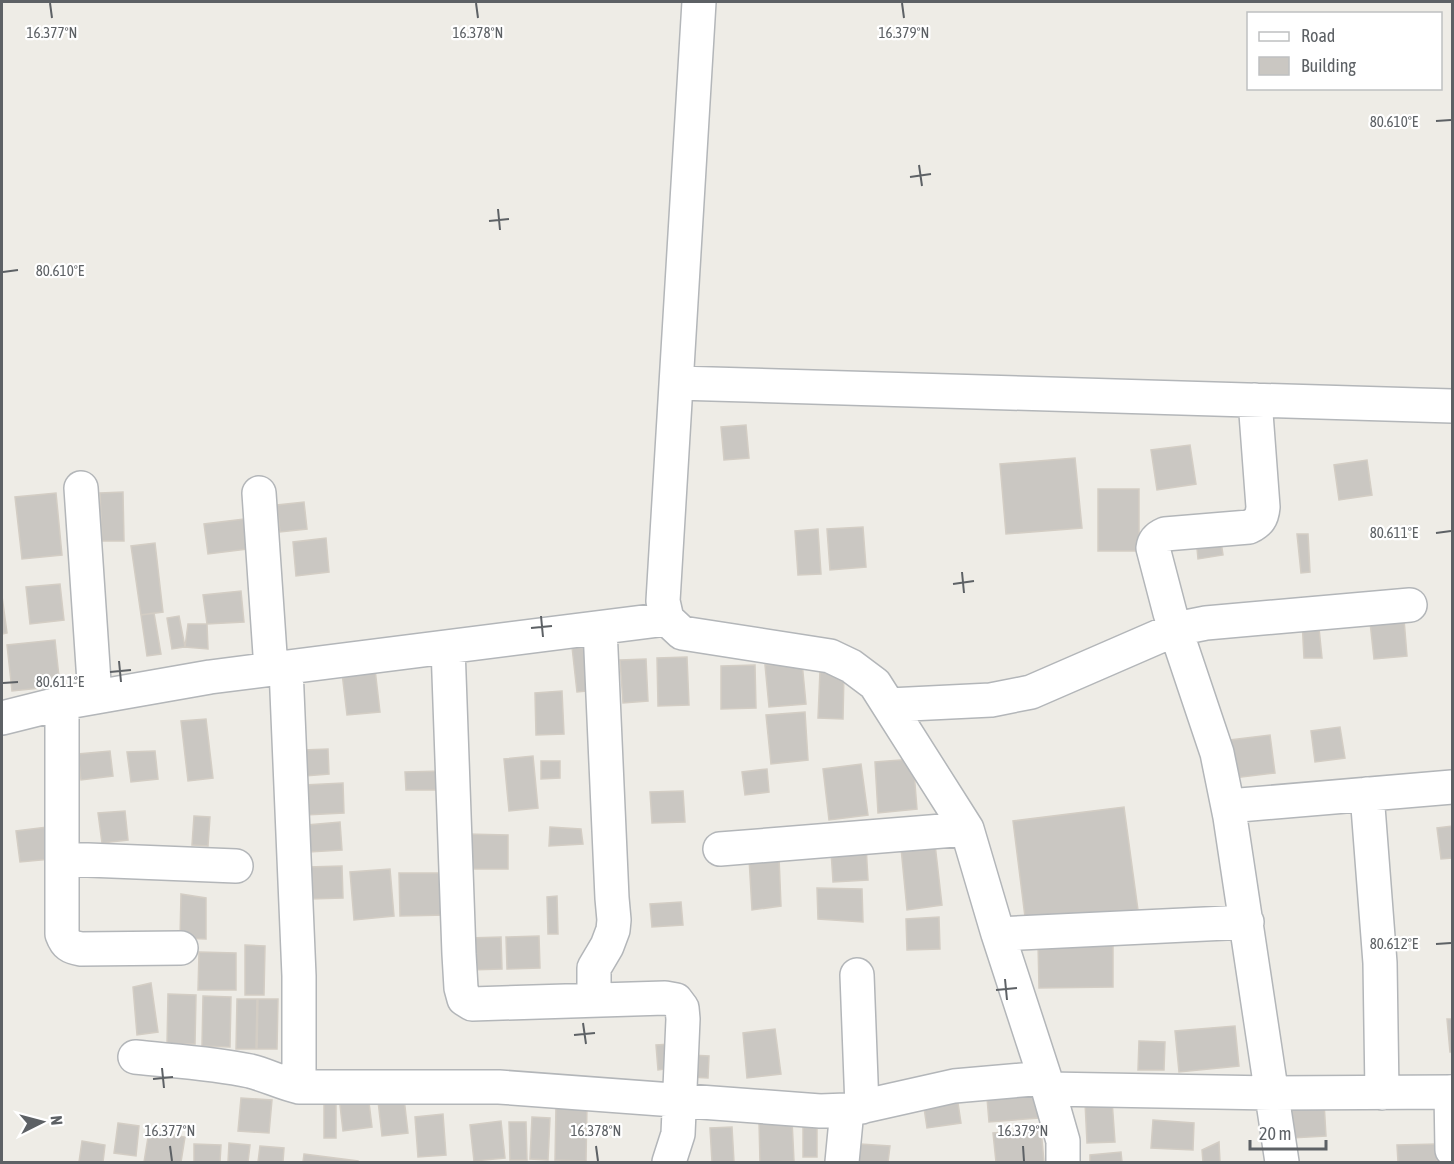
<svg xmlns="http://www.w3.org/2000/svg" width="1454" height="1164" font-family="'Asap Condensed',sans-serif">
<style>
.building{fill:#cac7c2;stroke:#d3cdc4;stroke-width:1.5}
.lines{fill:none;stroke-linecap:round;stroke-linejoin:round}
.minor-casing{stroke:#b3b6b9;stroke-width:36}
.minor{stroke:#fff;stroke-width:33}
.ticks{fill:none;stroke:#5d6165;stroke-width:2}
.ticks-label{font-size:15px;text-anchor:middle;fill:#5d6165;stroke:#fff;stroke-width:4.5;stroke-linejoin:round;paint-order:stroke}
</style>
<rect width="100%" height="100%" fill="#eeece6"/>
<path class="building" d="M746 425 749 458 724 460 721 427Z
M1190 445 1196 484 1157 490 1151 450Z
M1075 458 1082 528 1006 534 1000 464Z
M1367 460 1372 495 1339 500 1334 465Z
M1098 489H1139V551H1098Z
M123 492 124 541H102L100 493Z
M56 493 62 555 22 559 15 497Z
M304 502 307 529 280 532 277 505Z
M252 518 256 548 208 554 204 524Z
M863 527 866 567 830 570 827 529Z
M818 529 821 574 798 575 795 531Z
M1297 534H1308L1310 572 1301 573Z
M1220 535 1223 555 1198 559 1196 538Z
M326 538 329 572 296 576 293 542Z
M155 543 163 612 141 615 131 546Z
M60 584 64 620 30 624 26 587Z
M241 591 244 622 207 624 203 595Z
M2 596 7 633 2 634Z
M154 613 161 654 147 656 141 615Z
M179 616 185 647 172 649 167 618Z
M1318 618 1322 658H1304L1302 620Z
M1404 619 1407 656 1374 659 1370 622Z
M188 624H207L208 649 185 647Z
M55 640 60 686 12 691 7 645Z
M593 645 597 690 577 692 572 647Z
M687 657 689 705 658 706 657 658Z
M646 659 648 701 623 703 620 660Z
M802 662 806 704 769 707 765 665Z
M755 665 756 708 721 709V666Z
M375 669 380 712 347 715 342 673Z
M820 671 844 672 843 719 818 718Z
M562 691 564 734 536 735 535 693Z
M805 712 808 760 771 764 766 715Z
M206 719 213 778 188 781 181 721Z
M1340 727 1345 758 1315 762 1311 731Z
M1270 735 1275 773 1234 778 1230 740Z
M328 749 329 774 305 776 303 750Z
M110 751 113 776 81 780 78 754Z
M155 751 158 779 131 782 127 752Z
M533 756 538 808 509 811 504 759Z
M913 759 917 809 878 813 875 762Z
M541 761H560V778L541 779Z
M861 764 868 815 829 820 823 769Z
M767 769 769 792 745 795 742 772Z
M442 771 443 790H406L405 772Z
M343 783 344 813 305 815 304 785Z
M683 791 685 822 652 823 650 792Z
M1124 807 1138 910 1026 925 1013 821Z
M125 811 128 840 102 843 98 813Z
M194 816 210 817 208 846 192 845Z
M340 822 342 850 309 852 307 825Z
M1452 826V858L1441 859 1437 828Z
M47 827 51 859 20 862 16 831Z
M550 827 581 829 583 844 549 846Z
M466 834 508 835V869H465Z
M935 844 942 905 907 910 901 848Z
M866 845 868 880 833 882 831 851Z
M779 857 781 906 752 910 749 858Z
M342 866 343 898 310 899 308 867Z
M390 869 394 916 354 920 350 872Z
M399 873H446L447 915 400 916Z
M817 888 862 889 863 922 818 919Z
M181 894 206 898V939L180 938Z
M557 896 558 934H548L547 897Z
M681 902 683 925 652 927 650 904Z
M939 917 940 949 907 950 906 919Z
M539 936 540 968 507 969 506 937Z
M501 937 502 969 469 970 468 938Z
M1113 942V987L1039 988 1038 943Z
M245 945 265 946 264 995H245Z
M199 952 236 953V990H198Z
M151 983 158 1032 137 1035 133 987Z
M168 994 196 995 195 1044H167Z
M203 996 231 997 230 1047 202 1046Z
M237 999H257L256 1049H236Z
M258 999H278L277 1049H257Z
M1447 1019H1452V1052H1450Z
M1235 1026 1239 1066 1179 1072 1175 1031Z
M775 1029 781 1074 747 1078 743 1033Z
M1139 1041 1165 1042 1164 1070H1138Z
M671 1044 673 1068 658 1070 656 1045Z
M691 1055 709 1056 708 1078 690 1077Z
M324 1093H336V1138H324Z
M1037 1093 1039 1118 989 1122 987 1098Z
M368 1094 372 1127 343 1131 339 1097Z
M241 1098 272 1100 269 1133 238 1131Z
M404 1098 408 1133 382 1136 378 1101Z
M1112 1100 1115 1142 1087 1143 1085 1102Z
M1324 1102 1326 1136 1291 1138 1289 1104Z
M958 1103 961 1123 927 1128 924 1108Z
M556 1105H587L586 1161 555 1160Z
M443 1114 446 1155 418 1157 415 1117Z
M532 1117 550 1118 548 1160 530 1159Z
M792 1120 794 1161 760 1162 759 1122Z
M1153 1120 1194 1123 1193 1150 1151 1148Z
M501 1121 505 1158 474 1161 470 1125Z
M509 1122H526L527 1160H510Z
M118 1123 139 1126 136 1156 114 1153Z
M803 1125H817V1157H803Z
M732 1127 734 1162H712L710 1128Z
M1041 1129 1044 1162H996L993 1133Z
M149 1131 185 1137 181 1162H144Z
M82 1141 105 1145 103 1162H79Z
M1219 1142 1220 1162H1203L1202 1150Z
M229 1143 250 1145 248 1162H228Z
M194 1144 221 1145 220 1162H194Z
M860 1144 890 1146 888 1162H859Z
M1437 1144V1162H1398L1397 1145Z
M260 1146 284 1148 283 1162H258Z
M1121 1152 1122 1162H1090V1155Z
M304 1154 358 1161V1162H303Z"/>
<g class="lines">
<g class="minor-casing">
<path id="minor" d="M699 2 663 601 667 619 682 633 830 656 851 666 875 684 967 829 998 934 1045 1078 1063 1141V1162
M677 383 1452 406
M1255 400 1263 507C1262 518 1259 522 1249 527L1165 534C1158 537 1154 540 1153 548L1170 613 1217 753 1230 817 1282 1162
M81 488 95 697
M259 493 271 669
M448 647 459 954 461 988 464 999 472 1004 665 998 676 1000 682 1008 683 1019 678 1134 669 1162
M286 668 299 976V1087
M62 703V934C66 945 70 947 81 949L181 948
M889 705 991 700 1031 692 1176 629 1206 623 1410 605
M2 718 62 703 210 677 667 619
M1367 794 1380 963 1382 1093
M1228 806 1452 787
M720 849 967 829
M63 859 236 866
M998 934 1247 922
M857 975 862 1107
M594 1000V968L607 946 613 930 614 920 612 898 600 628
M135 1057C173 1061 213 1063 250 1071 266 1075 282 1083 299 1087H499L820 1111 847 1110 954 1086 1045 1078
M1048 1089 1272 1093 1452 1092
M1451 1092 1452 1150
M842 1162 847 1110"/>
</g>
<use href="#minor" class="minor"/>
</g>
<path class="ticks" d="M50 3 52 18M476 3 478 18M902 3 904 18M1436 121 1451 120M919 165 922 186M910 177 931 174M498 209 500 230M489 221 509 219M3 272 18 270M1436 533 1451 531M962 572 964 593M953 584 974 581M541 616 543 637M531 628 552 626M119 661 121 682M110 672 131 670M3 683 18 682M1436 944 1451 943M1005 979 1007 1000M996 990 1017 988M583 1023 586 1044M574 1035 595 1033M162 1068 164 1088M153 1079 173 1077M170 1146 172 1161M596 1146 598 1161M1023 1146 1024 1161"/>
<g class="ticks-label">
<text x="52" y="38">16.377°N</text>
<text x="478" y="38">16.378°N</text>
<text x="904" y="38">16.379°N</text>
<text x="1394" y="127">80.610°E</text>
<text x="60" y="276">80.610°E</text>
<text x="1394" y="538">80.611°E</text>
<text x="60" y="687">80.611°E</text>
<text x="1394" y="949">80.612°E</text>
<text x="170" y="1136">16.377°N</text>
<text x="596" y="1136">16.378°N</text>
<text x="1023" y="1136">16.379°N</text>
</g>
<rect width="1454" height="1164" fill="none" stroke="#5d6165" stroke-width="6"/>
<rect x="1247" y="12" width="195" height="78" fill="#ffffff" stroke="#bec0c1" stroke-width="1.5"/>
<rect x="1259" y="32" width="30" height="9" fill="#ffffff" stroke="#bec0c1" stroke-width="1.5"/>
<text x="1301" y="42" font-size="18" fill="#5d6165">Road</text>
<rect x="1259" y="57" width="30" height="18" fill="#cac7c2" stroke="#bec0c1" stroke-width="1.5"/>
<text x="1301" y="72" font-size="18" fill="#5d6165">Building</text>
<g transform="translate(42 1122) rotate(84)" stroke="#ffffff" stroke-width="4.5" paint-order="stroke">
<path d="M0-4.5L10 22L0 15L-10 22Z" fill="#5d6165"/>
<text y="-9" font-size="16" font-weight="bold" text-anchor="middle" fill="#5d6165">N</text>
</g>
<path d="M1250 1140v9h76v-9" fill="none" stroke="#5d6165" stroke-width="3"/>
<text x="1259" y="1140" font-size="18" fill="#5d6165" stroke="#ffffff" stroke-width="4.5" paint-order="stroke">20 m</text>
</svg>
